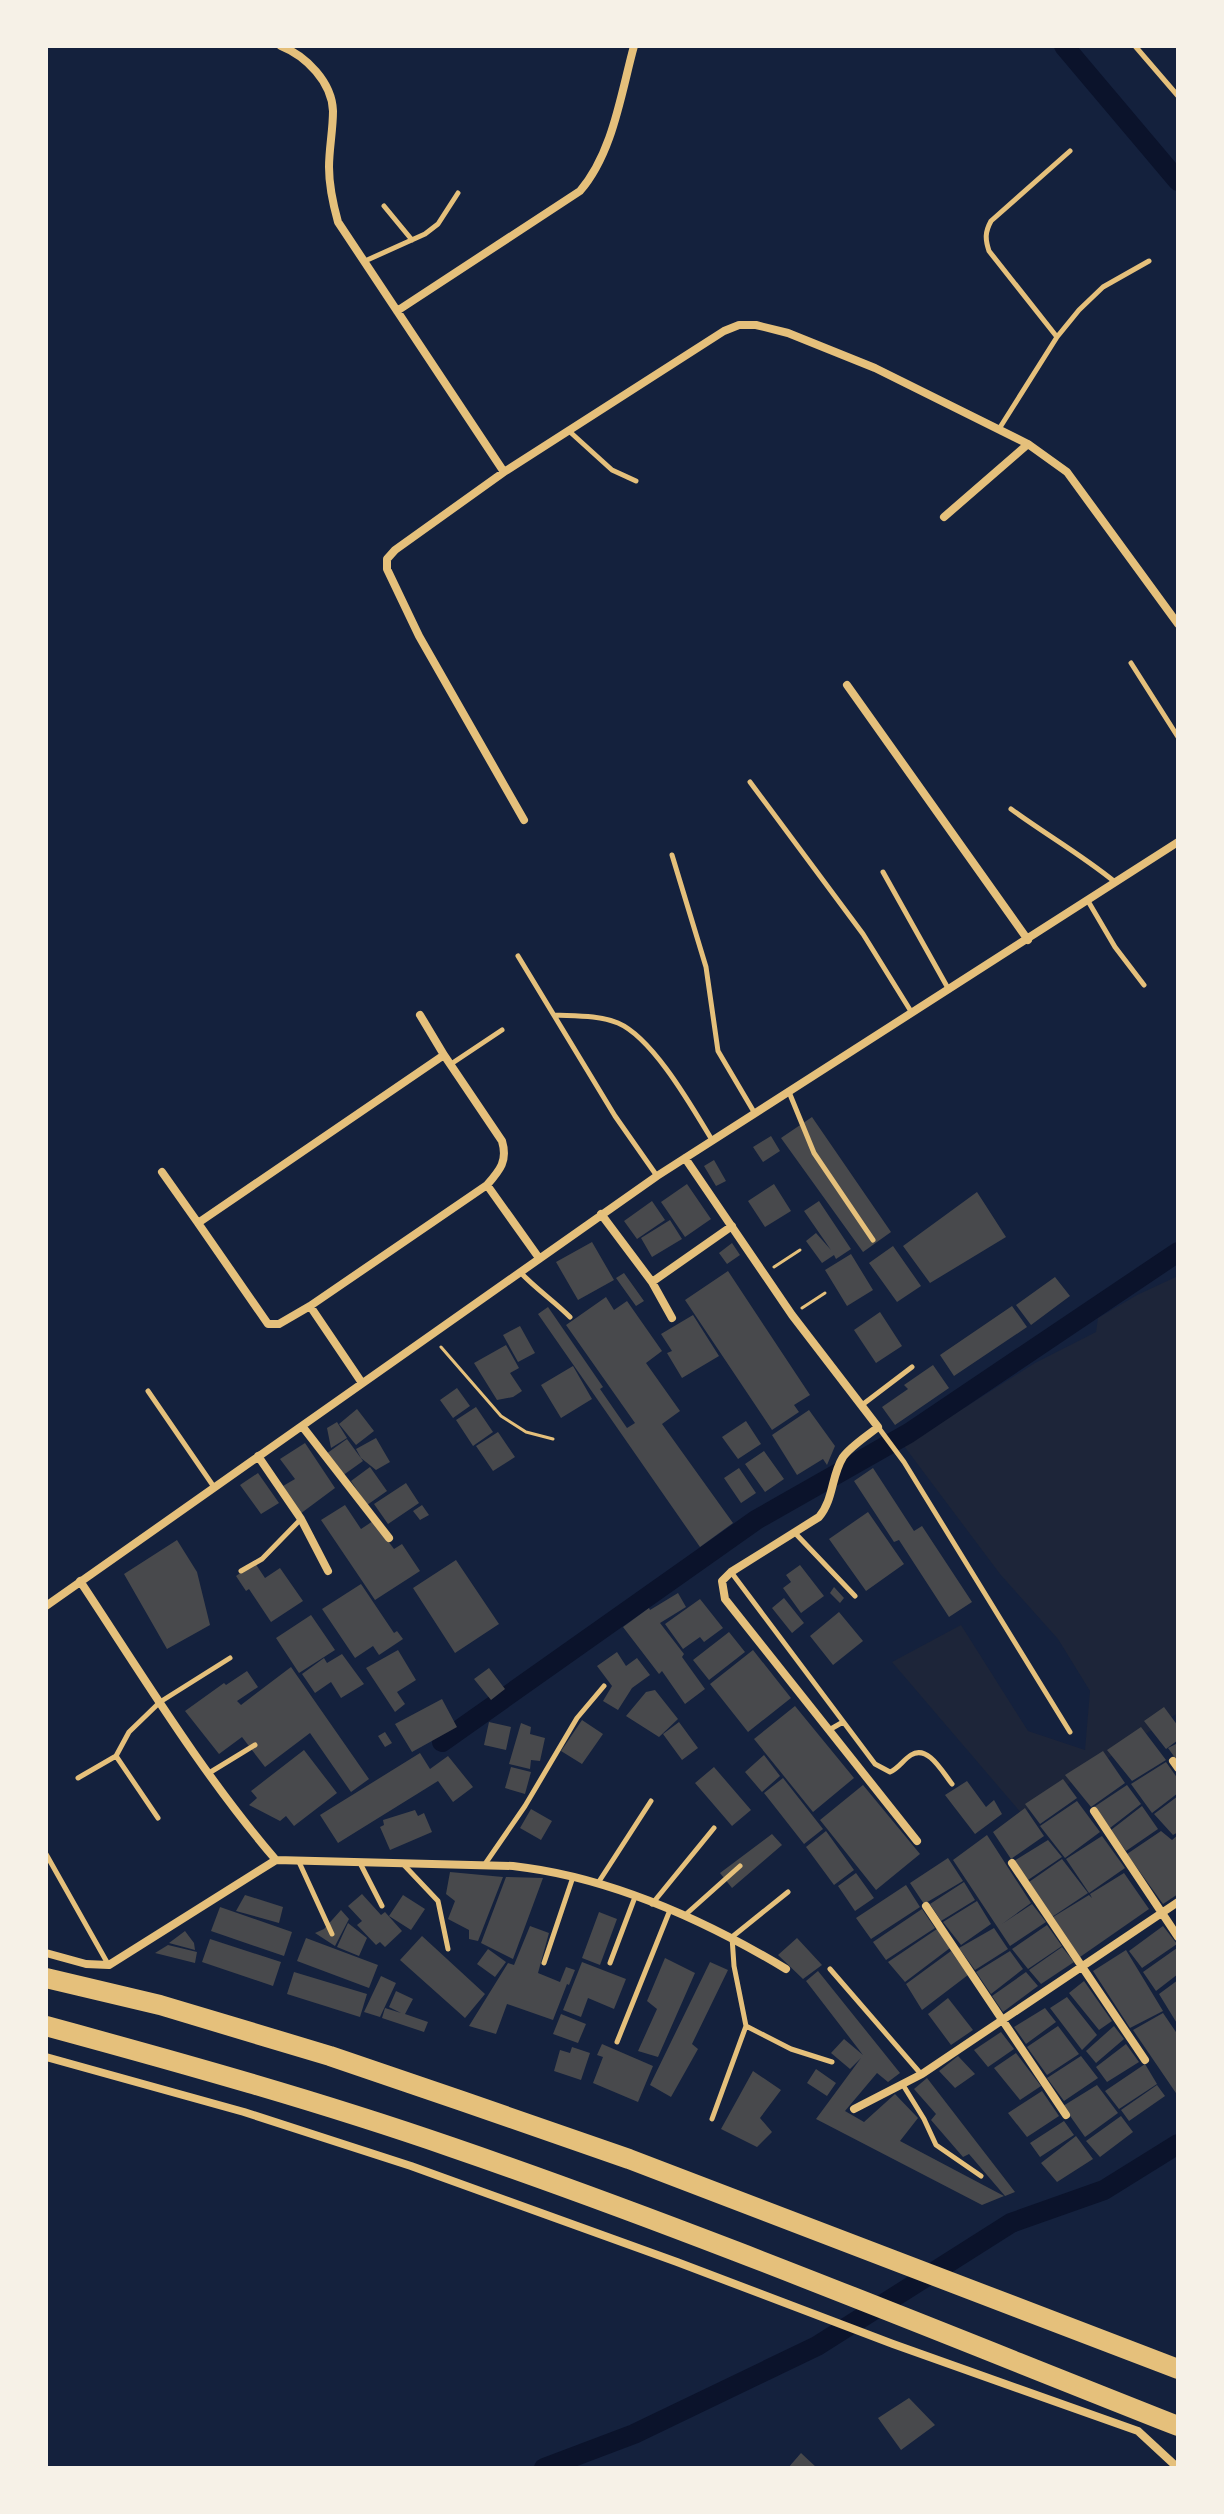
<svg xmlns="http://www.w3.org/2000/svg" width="1224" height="2514" font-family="'Roboto Serif',serif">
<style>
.green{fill:#1d2539}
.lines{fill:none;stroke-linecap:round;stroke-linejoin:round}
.canal{stroke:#0b132b;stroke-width:20}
.building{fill:#48494c}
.path{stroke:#e5c07b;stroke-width:3}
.service{stroke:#e5c07b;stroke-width:5}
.minor{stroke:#e5c07b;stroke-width:8}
.motorway{stroke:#e5c07b;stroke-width:20}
</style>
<rect width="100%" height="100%" fill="#14213d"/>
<path class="green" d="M1178 1276V1713L1022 1814 892 1662 961 1625 1028 1731 1085 1750 1090 1691 1058 1639 1000 1574 904 1446 1035 1363 1096 1332 1098 1318 1137 1295Z"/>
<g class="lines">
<path class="canal" d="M1064 46 1178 181
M442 1742 756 1520 909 1433 1178 1252
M544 2468 634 2434 817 2346 1011 2223 1104 2190 1178 2144"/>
</g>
<path class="building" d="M812 1117 891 1232 863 1252 781 1138Z
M771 1136 780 1151 763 1162 753 1147Z
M714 1160 726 1181 716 1186 704 1166Z
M687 1184 711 1219 685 1237 661 1202Z
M774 1184 791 1211 765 1227 748 1201Z
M977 1192 1006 1237 930 1283 903 1246Z
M652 1201 665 1220 637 1239 624 1221Z
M819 1201 851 1249 836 1259 834 1255 822 1263 806 1241 816 1233 831 1250 804 1211Z
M670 1220 682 1239 652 1257 641 1238Z
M592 1242 614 1280 578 1300 556 1262Z
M732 1243 740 1255 727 1264 719 1253Z
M893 1246 921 1286 897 1302 869 1263Z
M851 1254 873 1290 847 1306 825 1270Z
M728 1271 810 1395 794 1405 799 1412 772 1430 685 1300Z
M624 1273 644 1301 636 1306 616 1278Z
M1055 1277 1070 1296 1031 1325 1016 1305Z
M606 1297 614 1310 627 1301 662 1351 646 1363 680 1411 662 1424 733 1523 700 1547 538 1314 548 1307 603 1387 600 1389 627 1428 635 1423 566 1325Z
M1012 1306 1027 1327 954 1376 940 1355Z
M880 1312 902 1346 876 1363 854 1330Z
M693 1315 719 1356 682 1378 667 1353 672 1351 661 1334Z
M520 1326 535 1353 518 1362 503 1335Z
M506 1345 519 1368 510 1373 522 1391 513 1397 497 1400 474 1363Z
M933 1365 949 1388 895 1425 882 1407 908 1389 904 1385Z
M573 1366 592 1399 561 1418 541 1385Z
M457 1388 470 1406 453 1418 440 1400Z
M476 1407 493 1432 473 1446 456 1420Z
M357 1409 374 1431 356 1445 339 1424Z
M809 1410 835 1446 827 1465 823 1459 797 1475 772 1435Z
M746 1421 761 1444 738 1459 722 1437Z
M337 1422 347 1438 331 1448 327 1428Z
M498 1432 515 1457 493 1471 476 1446Z
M376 1438 390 1462 376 1470 361 1458 356 1449Z
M347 1439 363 1461 342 1476 326 1454Z
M305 1443 335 1488 300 1514 283 1486 295 1479 280 1459Z
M764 1451 784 1479 765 1492 745 1464Z
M370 1467 387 1491 367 1505 351 1481Z
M739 1468 756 1493 741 1503 724 1478Z
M873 1468 914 1531 922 1526 972 1602 949 1617 899 1540 894 1542 854 1481Z
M258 1473 279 1503 261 1514 240 1485Z
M406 1483 419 1503 388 1524 374 1504Z
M345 1505 361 1529 373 1521 394 1549 402 1544 420 1571 375 1600 321 1520Z
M422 1505 429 1515 420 1520 413 1511Z
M868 1512 904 1564 866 1591 829 1539Z
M177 1540 197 1572 210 1625 167 1649 124 1574Z
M456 1560 499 1624 455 1653 413 1588Z
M255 1563 265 1578 280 1568 303 1601 271 1622 249 1589 246 1591 236 1576Z
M800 1565 824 1596 801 1613 783 1588 791 1582 786 1575Z
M361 1584 394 1633 397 1631 403 1639 379 1655 373 1646 355 1658 322 1609Z
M834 1587 844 1598 840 1603 830 1593Z
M678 1593 686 1607 660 1623 684 1654 682 1657 705 1689 685 1704 662 1671 659 1674 623 1627 649 1608 650 1610Z
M784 1598 804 1623 792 1633 772 1608Z
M700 1599 723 1628 704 1642 700 1637 683 1649 665 1624Z
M839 1612 863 1641 833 1665 810 1636Z
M311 1615 335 1650 299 1673 276 1638Z
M729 1632 745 1652 709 1680 693 1660Z
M398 1650 416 1680 397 1692 405 1704 395 1712 366 1668Z
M753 1650 791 1698 748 1732 710 1684Z
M617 1652 626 1666 637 1658 650 1675 632 1688 618 1710 603 1701 612 1686 597 1666Z
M342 1654 364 1684 341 1698 331 1682 315 1693 302 1674 324 1658 327 1663Z
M291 1667 369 1779 351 1792 310 1733 265 1767 242 1737 219 1754 185 1711 224 1683 226 1685 247 1671 258 1687 237 1701 241 1705Z
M489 1668 505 1689 491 1700 474 1679Z
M655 1690 678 1719 659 1737 626 1716 646 1692Z
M442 1699 457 1727 412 1752 395 1724Z
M795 1706 854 1778 813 1812 754 1739Z
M1164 1707 1178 1726V1740L1166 1749 1144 1721Z
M582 1720 603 1734 582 1764 561 1751Z
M489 1722 511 1727 506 1750 484 1745Z
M679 1722 698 1748 682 1760 663 1734Z
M521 1723 531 1727 530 1734 545 1738 540 1761 531 1760 530 1769 509 1764Z
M1141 1727 1166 1760 1132 1781 1107 1750Z
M385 1732 392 1743 385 1747 378 1736Z
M1178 1743V1762L1168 1748Z
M304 1750 337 1793 294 1826 286 1816 280 1821 249 1805 257 1798 251 1791Z
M1103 1751 1125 1783 1091 1807 1065 1775Z
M420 1753 430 1769 448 1756 473 1787 453 1802 438 1781 338 1843 320 1815Z
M764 1755 780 1776 762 1792 745 1772Z
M1166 1762 1178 1779V1793L1152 1813 1131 1784Z
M511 1767 531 1772 525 1794 505 1788Z
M714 1767 751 1810 732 1826 695 1783Z
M783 1778 823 1829 804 1844 764 1793Z
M1063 1779 1077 1798 1040 1824 1025 1804Z
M967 1781 986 1807 994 1800 1002 1814 975 1834 945 1795Z
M863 1785 920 1854 876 1890 820 1820Z
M1127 1785 1141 1804 1110 1828 1094 1807Z
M1178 1796V1832L1173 1835 1154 1814Z
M1077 1801 1100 1832 1065 1858 1040 1826Z
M1142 1806 1158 1829 1126 1851 1111 1830Z
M1025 1808 1044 1836 1011 1859 993 1832Z
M531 1809 552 1821 541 1840 520 1828Z
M415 1810 418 1816 424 1813 432 1832 390 1850 380 1827 384 1825 383 1820Z
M826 1831 854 1870 834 1885 806 1847Z
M1161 1831 1172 1840 1178 1835V1894L1163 1904 1127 1854Z
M772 1834 782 1845 732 1888 720 1873Z
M987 1835 1031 1903 1002 1924 1032 1904 1046 1922 1010 1946 953 1860Z
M1102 1836 1125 1868 1089 1893 1066 1859Z
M1048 1840 1062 1857 1028 1880 1014 1861Z
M948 1858 963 1881 924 1904 910 1883Z
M1062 1859 1088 1893 1052 1917 1029 1882Z
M450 1872 503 1877 478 1941 469 1939V1930L448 1919 455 1901 446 1894Z
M856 1873 874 1898 855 1911 838 1886Z
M1124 1873 1149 1909 1080 1957 1053 1917 1089 1895 1092 1898 1090 1894Z
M506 1877 543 1878 513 1959 481 1943Z
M964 1882 975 1900 941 1921 930 1904Z
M906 1885 920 1907 871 1939 856 1918Z
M362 1894 381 1915 385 1912 402 1931 385 1947 380 1942 376 1945 357 1925 362 1921 348 1906Z
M245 1895 283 1907 279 1923 236 1911Z
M403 1895 425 1909 411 1930 389 1916Z
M977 1901 991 1924 961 1945 943 1922Z
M220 1907 292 1932 284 1956 211 1931Z
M922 1909 935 1928 886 1960 873 1942Z
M341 1910 349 1919 335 1946 315 1933 324 1929Z
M599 1912 617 1919 600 1965 582 1958Z
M348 1923 367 1938 359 1956 337 1947Z
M1047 1925 1062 1946 1028 1969 1012 1949Z
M530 1926 549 1933 538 1973 560 1982 566 1967 575 1970 569 1985 567 1984 553 2020 507 2004 496 2034 469 2026 508 1963 514 1965Z
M1163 1926 1177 1944 1142 1968 1129 1951Z
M994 1928 1008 1949 975 1970 959 1948Z
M937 1929 950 1948 905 1982 888 1962Z
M185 1931 194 1943 195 1950 169 1943Z
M422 1936 485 1994 465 2018 400 1960Z
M306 1938 378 1965 369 1988 297 1961Z
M797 1938 822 1965 803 1979 778 1955Z
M210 1939 281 1962 273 1986 202 1962Z
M168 1945 197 1952 195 1963 155 1953Z
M1062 1947 1074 1962 1041 1984 1029 1970Z
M1177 1948 1178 1974 1156 1991 1143 1972Z
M488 1949 506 1962 495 1977 477 1964Z
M1126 1950 1163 2011 1130 2028 1093 1971Z
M951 1951 968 1975 922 2010 906 1984Z
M1010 1951 1023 1969 991 1994 976 1972Z
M665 1958 695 1973 658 2057 638 2051 657 2009 647 2001Z
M582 1962 626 1979 614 2009 588 1998 581 2017 563 2010Z
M710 1962 728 1970 692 2044 698 2049 671 2097 650 2085Z
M818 1971 900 2073 888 2082 877 2073 845 2111 864 2122 895 2094 918 2118 900 2141 1004 2196 982 2205 816 2119 861 2058 850 2069 831 2053 844 2039 863 2055 806 1981Z
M294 1972 367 1994 360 2017 287 1994Z
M1026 1972 1038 1986 1003 2012 992 1996Z
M381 1976 396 1983 380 2017 364 2012Z
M1178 1980V2025L1159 1994Z
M1084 1981 1112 2021 1099 2030 1069 1993Z
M396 1991 413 1999 405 2014 428 2022 424 2032 382 2018 385 2008 401 2013 389 2007Z
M1067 1997 1097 2035 1082 2050 1050 2008Z
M948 1998 973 2030 951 2045 928 2014Z
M1045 2008 1056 2022 1026 2044 1014 2027Z
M1163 2013 1178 2035V2096L1133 2030Z
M561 2014 586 2024 578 2043 553 2034Z
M1058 2026 1079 2054 1047 2075 1027 2047Z
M1114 2026 1124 2039 1096 2063 1086 2051Z
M1001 2032 1014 2049 988 2067 974 2050Z
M602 2044 653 2066 638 2102 593 2083 603 2057 597 2055Z
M1126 2044 1139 2062 1107 2082 1096 2067Z
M572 2047 590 2053 581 2080 554 2071 560 2050 570 2053Z
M1016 2053 1041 2086 1020 2100 994 2068Z
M958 2056 975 2074 955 2088 939 2071Z
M1081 2056 1098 2078 1064 2101 1047 2078Z
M1145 2064 1157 2084 1119 2109 1105 2091Z
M816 2069 836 2083 827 2096 807 2083Z
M753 2071 781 2090 760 2118 772 2132 757 2147 721 2129Z
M927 2078 1015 2192 1005 2196 969 2154 963 2157 931 2120 936 2114 914 2089Z
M1097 2085 1118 2113 1085 2137 1063 2106Z
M1157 2085 1165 2096 1129 2121 1121 2110Z
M1042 2091 1059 2116 1027 2137 1008 2113Z
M1121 2116 1133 2132 1100 2157 1086 2141Z
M1064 2121 1074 2135 1040 2157 1030 2143Z
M1076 2136 1093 2159 1057 2182 1041 2163Z
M909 2398 935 2425 901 2450 878 2418Z
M801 2453 817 2468H788Z"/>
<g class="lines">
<path class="path" d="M774 1267 800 1250
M802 1308 825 1293
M441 1347 501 1416 526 1432 553 1439"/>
<path class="service" d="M1135 46 1178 96
M384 206 412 240
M365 261 425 234 438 224 458 193
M1057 337 1079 310 1103 287 1149 261
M999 429 1057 337 989 251C985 239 985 232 991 221L1070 151
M569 431 612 470 636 481
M1131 663 1178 737
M750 782 863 934 912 1013
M1011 809C1045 834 1082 855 1115 882
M672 855 706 967 718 1051 754 1112
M883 872 949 990
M1088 901 1115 947 1144 985
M518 956 615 1116 657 1176
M555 1015C575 1016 599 1015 618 1023 653 1038 692 1107 712 1140
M451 1064 502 1030
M789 1092 814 1153 873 1240
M520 1272C536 1289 554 1301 570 1317
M148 1391 214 1487
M862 1405 912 1367
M878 1427 904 1462 1070 1732
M795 1533 855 1596
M241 1571 262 1559 300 1520
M731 1572 875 1764 890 1772C899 1768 903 1760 911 1755 928 1744 943 1773 952 1784
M829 1730 843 1722
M116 1756 158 1818
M209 1773 255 1745
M78 1778 116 1756 129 1732 160 1702 230 1658
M46 1854 108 1964
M299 1862 332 1934
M360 1863 382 1906
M403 1864 438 1901 448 1949
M485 1864 525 1806 577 1718 604 1686
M598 1883 651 1801
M788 1892 732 1937 734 1966 746 2026 791 2049 832 2062
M652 1904 714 1828
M684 1916 740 1866
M544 1963 573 1877
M610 1963 635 1897
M830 1969 921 2074
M617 2042 670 1910
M903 2085 924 2119 936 2145 981 2176
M712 2119 746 2026"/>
<path class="minor" d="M281 46C306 56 332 82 333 111 333 130 329 149 329 167 329 186 333 204 338 222L504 472 724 331 739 325H756L788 333 875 368 1028 444 1067 472 1178 624
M397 311 580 191C613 153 621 93 634 46
M504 472 395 550 387 559V569L419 636 524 820
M944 517 1028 444
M847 685 1028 940
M420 1015 444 1055
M444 1055 502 1141C508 1161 500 1170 487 1185L310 1306 279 1324H268L198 1223Z
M685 1158 792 1315 878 1427C867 1436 851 1446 843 1457 831 1476 834 1499 819 1517L731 1572 722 1581 725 1599 917 1841
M162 1172 198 1223
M487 1185 539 1258
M601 1214 652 1282 672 1318
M652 1282 732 1226
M310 1306 362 1383
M302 1426 389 1538
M258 1456 301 1519 328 1571
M46 1606 657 1176 1178 842
M1173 1761 1178 1768
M1094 1811 1178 1937
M276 1860 513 1866C610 1877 703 1919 786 1969
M1012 1863 1145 2060
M926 1906 1066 2115
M46 1953 86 1964 109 1965 276 1860C202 1774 143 1676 80 1581
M46 2057 244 2112 411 2166 677 2262 893 2344 1138 2431 1178 2468
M854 2109 922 2074 1178 1902"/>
<path class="motorway" d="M46 1978 160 2005 330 2056 462 2101 629 2159 1178 2369
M46 2026C182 2063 318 2101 451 2147 696 2231 937 2331 1178 2426"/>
</g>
<rect width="1224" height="2514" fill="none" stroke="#f6f1e7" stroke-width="96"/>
</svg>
